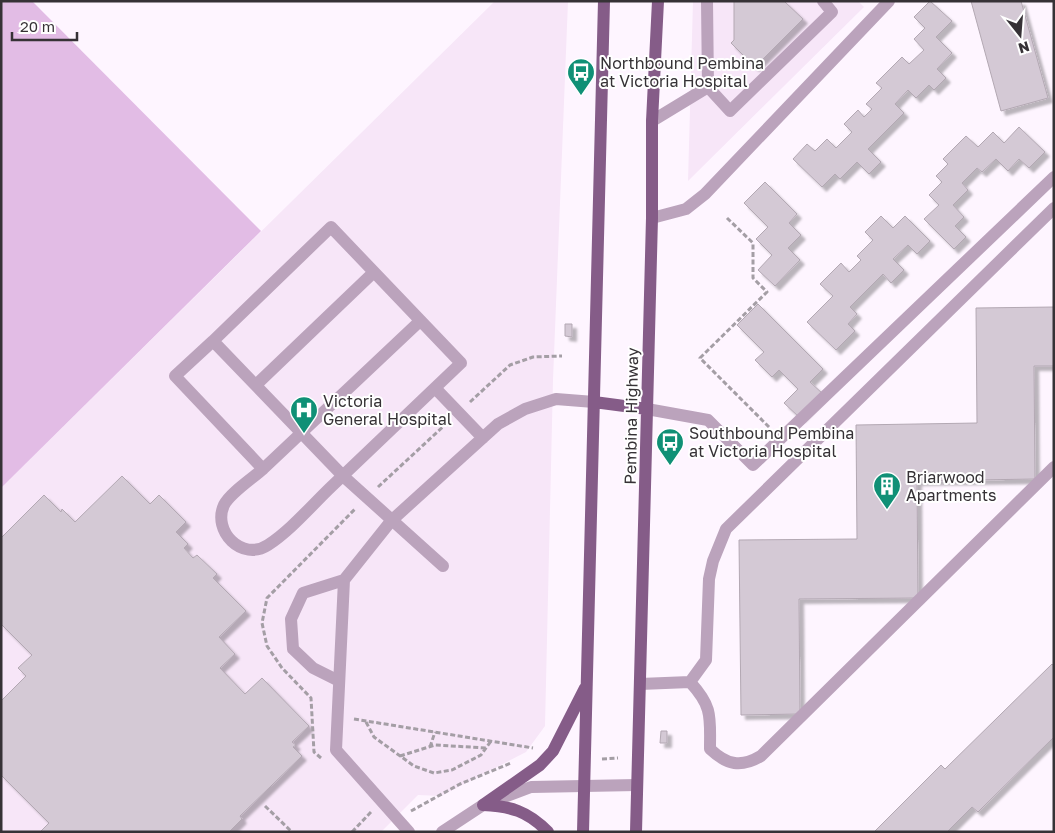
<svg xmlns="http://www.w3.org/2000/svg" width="1055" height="833" font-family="'Golos Text',sans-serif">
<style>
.built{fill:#f7e6f8}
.green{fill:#e2bce5}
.building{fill:#d4c9d5;stroke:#b3a8b3;filter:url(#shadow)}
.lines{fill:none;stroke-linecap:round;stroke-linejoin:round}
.path{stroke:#a49ea5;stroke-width:3;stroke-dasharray:5 2.5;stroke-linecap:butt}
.minor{stroke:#bba3bc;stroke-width:12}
.major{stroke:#855c88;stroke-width:12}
.labels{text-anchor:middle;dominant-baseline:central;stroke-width:4;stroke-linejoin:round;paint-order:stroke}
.poi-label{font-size:16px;fill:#363236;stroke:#fff;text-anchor:start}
.street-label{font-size:16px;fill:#363236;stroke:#fff}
</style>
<defs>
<filter id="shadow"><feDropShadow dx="4.5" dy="4.5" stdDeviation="1" flood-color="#0004"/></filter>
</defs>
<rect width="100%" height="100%" fill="#fef5ff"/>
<path class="built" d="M495 1H568L553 380 545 726 526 752 441 796 418 795 381 832H1V488Z
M693 1H858L864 7 688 181Z"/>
<path class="green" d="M1 1H32L261 231 1 488Z"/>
<path class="building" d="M734 1H784L803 19 755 67 731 43 734 40Z
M930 1 952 21 936 37 952 53 937 69 946 78 934 90 929 85 916 98 908 90 895 104 904 113 868 149 881 162 869 174 857 162 840 179 835 174 822 187 793 159 807 144 815 151 827 139 836 148 852 132 844 124 858 110 864 117 872 109 866 104 882 88 876 83 902 57 909 64 924 50 914 39 925 28 914 17Z
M971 1H1021L1048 98 1001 111Z
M1019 127 1045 152 1029 168 1019 159 1008 171 996 159 982 172 977 168 962 183 968 190 953 205 964 217 955 226 966 237 954 249 924 219 939 205 929 195 942 182 936 176 948 164 943 159 966 136 978 147 993 132 1004 143Z
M765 182 797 214 789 223 801 235 788 248 800 260 775 286 758 270 772 255 756 239 768 227 744 203Z
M881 216 893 228 905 216 930 241 917 254 908 245 893 259 904 270 891 283 883 274 850 307 857 314 848 324 855 331 836 350 807 322 833 296 820 284 841 263 849 272 861 260 857 256 873 240 865 232Z
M758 304 823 369 810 382 823 394 800 418 784 403 798 389 779 370 772 377 755 360 764 352 737 325Z
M1054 307V366H1034L1035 479 917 481 918 598 799 599 800 714 741 715 739 540 857 539 856 425 977 423 976 308Z
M565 324H572V337L565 336Z
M122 476 150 504 159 495 186 522 176 532 188 544 184 548 193 558 197 555 217 574 213 578 246 611 219 637 235 654 220 668 245 694 262 678 309 726 292 742 296 745 293 747 302 756 240 816 242 819 229 832H40L49 823 1 775V701L26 676 18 668 32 655 1 624V538L44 495 61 512 62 509 75 522Z
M1052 664 1054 666V737L978 812 972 807 947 832H874L941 765 945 769Z
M661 731H667V743H660Z"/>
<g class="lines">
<path class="path" d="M727 218 753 243V278L767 292 700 358 770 428
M470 402 510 365 533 357 562 356
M378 487 447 423
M354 719 533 748
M366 722 374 737 414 766 434 773 452 770 481 755 491 741
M430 747 435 732
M400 756 435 745 486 748
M321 758 314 752 311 698 282 668 267 646 262 623 267 598 355 509
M602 759 618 758
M265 806 292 832
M411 811 460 784 511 763
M352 832 371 812"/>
<path class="minor" d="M707 1 708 87 730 111 832 12 823 1
M652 121 708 87
M652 218 686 209 705 194 889 1
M213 341 175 376 263 469 420 321
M256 385 374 272
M435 388 483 438
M647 409 708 420 753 465 1054 177
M263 469C253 478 230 493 224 505 212 531 242 562 268 545 291 530 311 506 332 486 375 445 418 404 461 363L331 227 213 341 343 476 443 566
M339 681 313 668 293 649 291 619 303 593 344 580
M690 682 706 660 709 579 713 561 726 529 1054 208
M640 684 690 682C713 707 710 717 710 749 727 765 741 768 761 756L1054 467
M409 832 336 750 344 580 391 521 498 424 525 409 556 399 594 402
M442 832 483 805 531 787 637 785"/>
<path class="major" d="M594 402 647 409
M483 805 540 765 553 751 585 688
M483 805C510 806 528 811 548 832
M583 832 604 1
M636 832 652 218V121L658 1"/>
</g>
<defs>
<g id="bus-pin" transform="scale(1.4375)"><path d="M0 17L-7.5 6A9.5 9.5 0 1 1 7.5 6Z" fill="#109076" stroke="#fff"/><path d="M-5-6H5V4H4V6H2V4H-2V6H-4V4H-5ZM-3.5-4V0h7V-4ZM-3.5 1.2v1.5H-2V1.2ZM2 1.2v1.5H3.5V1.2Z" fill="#fff"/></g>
<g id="hospital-pin" transform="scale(1.4375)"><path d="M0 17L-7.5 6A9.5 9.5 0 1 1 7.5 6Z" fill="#109076" stroke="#fff"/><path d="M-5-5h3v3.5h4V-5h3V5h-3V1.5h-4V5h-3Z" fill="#fff"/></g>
<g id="building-pin" transform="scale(1.4375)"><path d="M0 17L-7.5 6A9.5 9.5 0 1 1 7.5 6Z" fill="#109076" stroke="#fff"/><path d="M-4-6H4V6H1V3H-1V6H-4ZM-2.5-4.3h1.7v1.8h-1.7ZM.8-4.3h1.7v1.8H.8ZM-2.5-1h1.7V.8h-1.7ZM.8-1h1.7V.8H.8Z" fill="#fff"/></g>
</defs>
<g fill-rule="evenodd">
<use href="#bus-pin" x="581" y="72"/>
<use href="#hospital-pin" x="304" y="410"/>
<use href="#bus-pin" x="670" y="442"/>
<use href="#building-pin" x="887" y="486"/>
</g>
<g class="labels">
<g class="poi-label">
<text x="600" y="63">Northbound Pembina<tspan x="600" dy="18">at Victoria Hospital</tspan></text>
<text x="323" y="401">Victoria<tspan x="323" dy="18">General Hospital</tspan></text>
<text x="689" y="433">Southbound Pembina<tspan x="689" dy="18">at Victoria Hospital</tspan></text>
<text x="906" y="477">Briarwood<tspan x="906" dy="18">Apartments</tspan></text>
</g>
<g class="street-label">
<text transform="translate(631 416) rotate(-89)">Pembina Highway</text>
</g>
</g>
<rect width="1055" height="833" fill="none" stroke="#363236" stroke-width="5"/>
<g transform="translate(1020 35) rotate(163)" stroke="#ffffff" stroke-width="4" paint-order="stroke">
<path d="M0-4L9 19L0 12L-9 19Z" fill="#363236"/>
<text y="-8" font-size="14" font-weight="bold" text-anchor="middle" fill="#363236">N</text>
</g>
<path d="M12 32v8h65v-8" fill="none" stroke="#363236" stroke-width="2.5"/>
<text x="20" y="32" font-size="15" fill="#363236" stroke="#ffffff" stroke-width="4" paint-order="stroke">20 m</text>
</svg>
